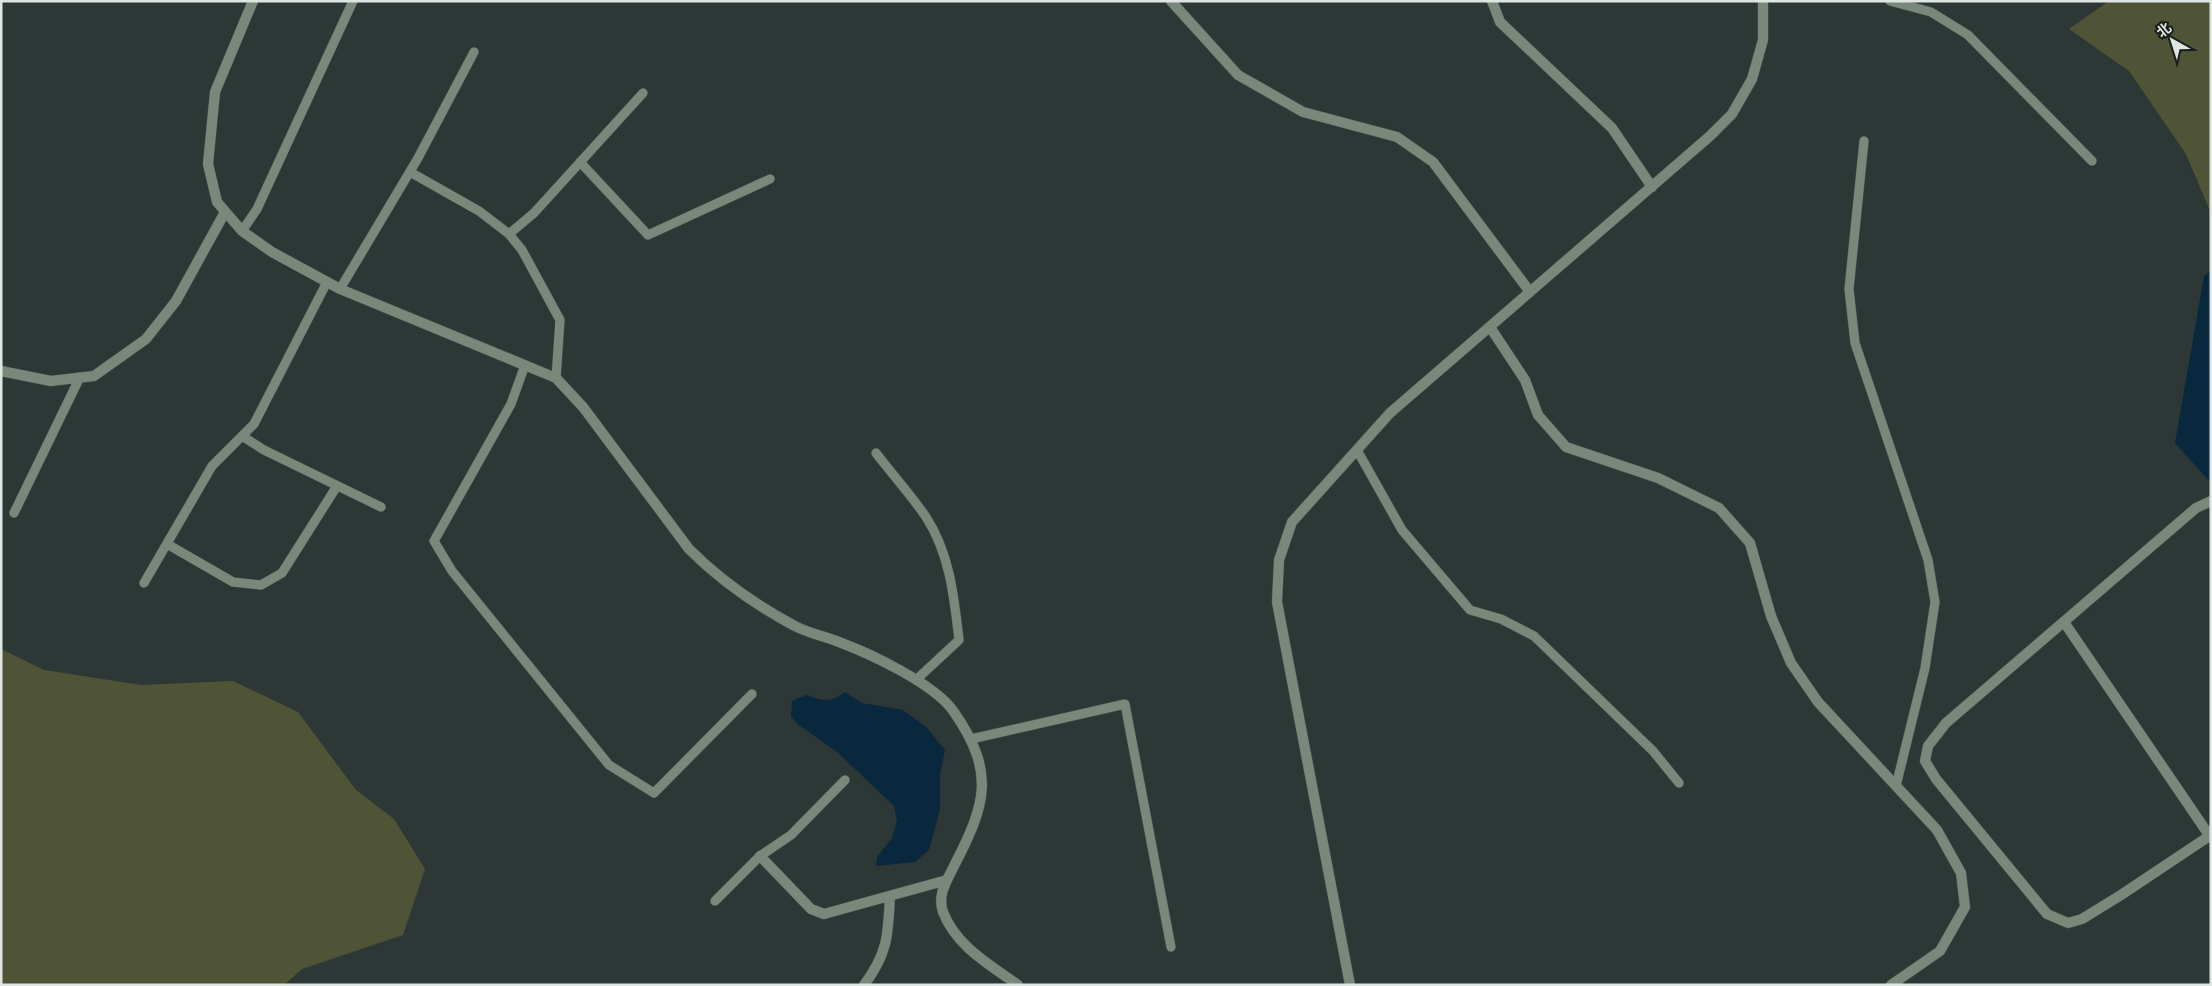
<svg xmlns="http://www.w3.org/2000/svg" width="2212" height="986" font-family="'Fira Sans','Noto Sans SC',sans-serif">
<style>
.green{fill:#505436}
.water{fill:#09283e}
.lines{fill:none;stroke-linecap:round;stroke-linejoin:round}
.lane-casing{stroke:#495452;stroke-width:10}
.street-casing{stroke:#495452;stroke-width:11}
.lane{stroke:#7a887b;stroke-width:9}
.street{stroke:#7a887b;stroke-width:10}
</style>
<rect width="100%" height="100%" fill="#2d3836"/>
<path class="green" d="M2109 1H2211V213L2186 154 2129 71 2069 29Z
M1 649 44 670 141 685 233 681 298 712 356 790 394 819 425 869 403 935 302 969 284 985H1Z"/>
<path class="water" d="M2211 270V483L2175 443 2204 276Z
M845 692 862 703 903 710 926 727 945 750 940 775V810L929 850 915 862 876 866 877 857 892 838 897 821 894 806 837 752 800 726 791 717 792 701 806 695C823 701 830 703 845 692Z"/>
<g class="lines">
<g class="lane-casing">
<path id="lane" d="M1890 1 1931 12 1968 35 2092 161
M1864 141 1849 289 1855 343 1928 560 1935 602 1925 668 1896 786
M580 162 648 235 770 179
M410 172 479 211 509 234 522 250 560 320 556 378
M242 231 257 209 353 1
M509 234 534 213 643 93
M340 289 418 158 474 52
M525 365 511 404 434 541 452 571 609 765 654 793 752 694
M242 436 264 450 381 507
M1357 450 1402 530 1470 610 1501 619 1534 636 1653 751 1679 783
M876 453C892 474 911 495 926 517 950 554 954 597 959 640L917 679
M14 513 80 377
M167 544 233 582 261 585 282 573 337 486
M144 583 212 466 254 424 327 282
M971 739 1125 704 1171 947
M715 901 760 856 791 835 845 780"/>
</g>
<g class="street-casing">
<path id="street" d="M253 1 215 92 208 164 217 202 242 231 272 252 340 289 556 378 583 407 689 549C720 580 754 604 793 625 807 633 824 636 839 642 871 654 935 684 954 712 996 773 986 804 954 866 947 881 937 894 943 912 956 946 990 965 1018 985
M1171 1 1238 75 1303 112 1397 137 1433 162 1530 292
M1492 1 1500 22 1612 128 1652 187
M1490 327 1525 380 1538 415 1566 447 1658 478 1719 508 1750 543 1771 616 1791 663 1818 702 1937 830 1961 873 1965 907 1940 951 1891 985
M1 371 51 381 94 376 146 339 176 301 225 212
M2211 501 2196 508 1946 723 1928 746 1925 761 1936 779 2047 914 2068 923 2082 919 2121 895 2211 835
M2064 622 2211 838
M760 856 811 909 824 914 947 880
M864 985C888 953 888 935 890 896
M1350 985 1277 602 1279 560 1292 522 1390 413 1710 136 1732 114 1752 79 1763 40V1"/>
</g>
<use href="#lane" class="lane"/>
<use href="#street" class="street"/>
</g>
<rect width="2212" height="986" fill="none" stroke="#dee5e3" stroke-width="5"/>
<g transform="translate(2172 40) rotate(321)" stroke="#191e1d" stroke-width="4" paint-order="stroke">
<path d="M0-4L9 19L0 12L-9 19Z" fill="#dee5e3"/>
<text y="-8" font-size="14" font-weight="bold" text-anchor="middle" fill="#dee5e3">北</text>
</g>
</svg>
